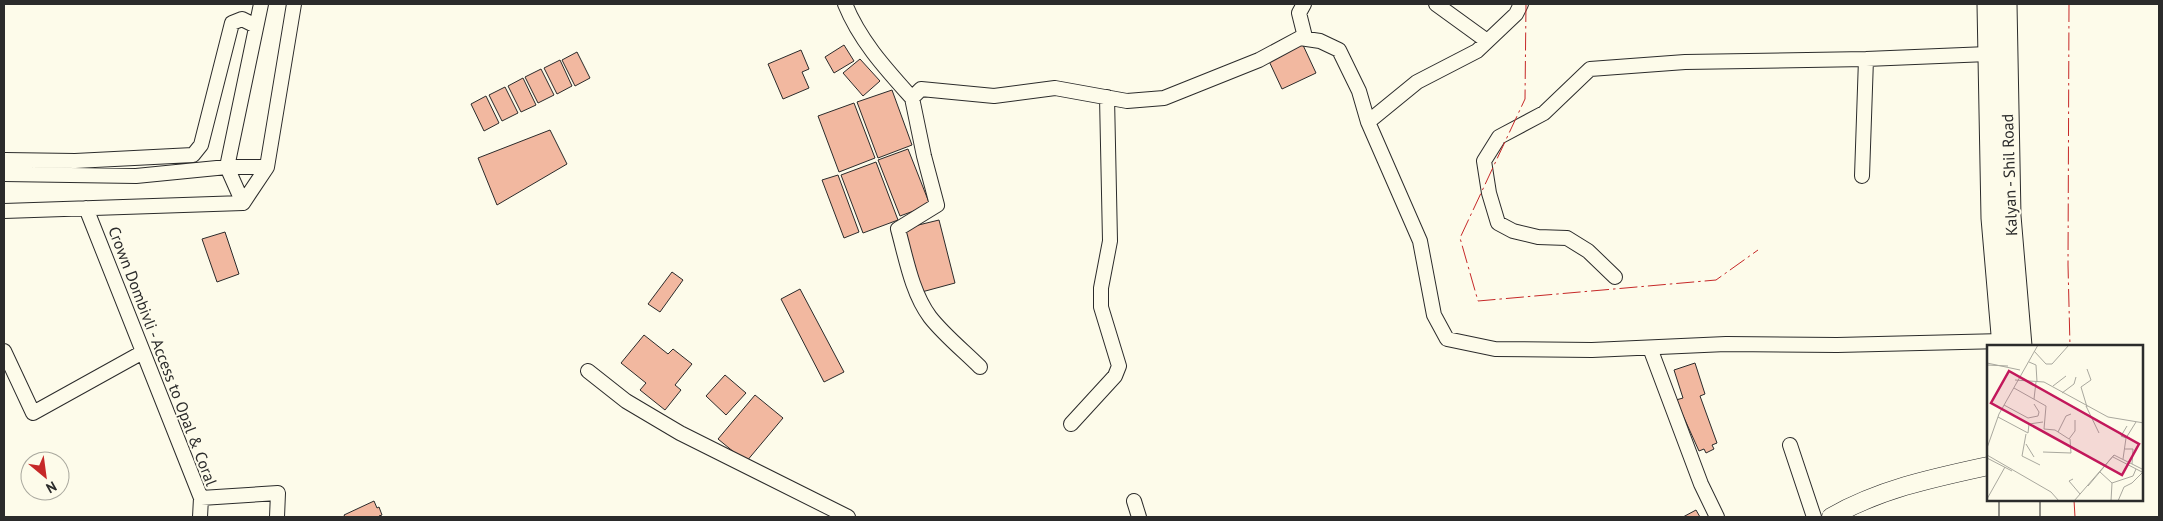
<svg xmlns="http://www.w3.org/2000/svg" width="2163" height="521" font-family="'PT Sans',sans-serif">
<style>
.building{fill:#f2b8a0;stroke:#2b2b2b}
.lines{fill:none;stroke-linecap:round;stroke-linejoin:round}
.minor-casing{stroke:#2b2b2b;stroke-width:16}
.tertiary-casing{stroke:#2b2b2b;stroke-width:19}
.primary-casing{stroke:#2b2b2b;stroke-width:23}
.minor{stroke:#fdfbea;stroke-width:14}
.tertiary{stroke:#fdfbea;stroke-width:18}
.primary{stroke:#fdfbea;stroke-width:21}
.power{stroke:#c62828;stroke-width:1;stroke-dasharray:18 4 2.5 4;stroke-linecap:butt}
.labels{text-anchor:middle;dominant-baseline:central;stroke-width:4;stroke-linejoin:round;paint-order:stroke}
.street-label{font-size:16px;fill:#2b2b2b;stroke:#fdfbea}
.inset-road{fill:none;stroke:#a9a89e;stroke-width:1}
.view{fill:#c2185b;fill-opacity:0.15;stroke:#c2185b;stroke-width:2.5}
.inset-edge{fill:none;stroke:#2b2b2b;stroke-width:2.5}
</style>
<rect width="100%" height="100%" fill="#fdfbea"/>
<path class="building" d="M1302 43 1316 73 1282 89 1268 59Z
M844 45 854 61 834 73 825 57Z
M801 50 809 69 802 72 809 88 783 99 768 64Z
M577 52 590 78 575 86 562 60Z
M860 59 880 81 863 96 843 73Z
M560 60 572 86 557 94 544 68Z
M541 69 554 95 538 103 525 77Z
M523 78 536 105 521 112 508 86Z
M505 87 518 113 502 121 489 95Z
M892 90 912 145 878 158 857 102Z
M486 96 499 123 484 131 471 104Z
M854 103 875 158 839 172 818 116Z
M550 130 567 164 497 205 478 158Z
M908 149 930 205 900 216 878 160Z
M876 162 898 220 863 233 841 175Z
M838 175 859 232 844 238 822 180Z
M939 220 955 283 918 293 902 229Z
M225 232 239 274 217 282 202 239Z
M672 272 683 280 660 312 648 304Z
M800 289 844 372 824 382 781 299Z
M644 335 668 354 673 349 692 364 675 385 681 390 665 410 640 390 646 383 621 363Z
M1695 363 1705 394 1700 396 1717 443 1712 445 1714 449 1706 453 1704 449 1699 451 1676 400 1683 398 1674 370Z
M725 375 746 393 726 415 706 396Z
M755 395 783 418 746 462 718 439Z
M374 501 377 508 379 507 382 515 379 516 381 517H345L344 515Z
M1696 510 1700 517H1683Z"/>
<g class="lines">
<g class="minor-casing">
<path id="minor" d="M845 4C860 41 886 69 912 98
M1304 4 1299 13 1305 37
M1436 4 1487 41
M1368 122 1417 82 1477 51 1516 14 1521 4
M5 160 75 161 193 155 201 145 232 23 242 19 256 26
M4 174 136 176 227 167H267
M1862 176 1866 59
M243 203 227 167 261 4
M86 208 201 498 200 517
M4 211 243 203 267 167 294 4
M1615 277 1588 251 1567 238 1538 237 1513 231 1498 223 1489 193 1484 161 1499 137 1544 113 1590 69 1685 62 1866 59 1988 54
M1650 348 1701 484 1717 517
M4 351 33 413 143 352
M980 367C964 351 944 335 930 317 912 293 906 258 898 229L937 205 924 156 912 98 921 89 994 96 1055 88 1127 101 1164 98 1259 60 1300 38 1320 41 1339 50 1359 91 1368 122 1420 241 1434 315 1447 339 1495 349 1592 350 1726 344 1837 345 2003 341
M588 371 626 401 680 433 848 517
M1071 424 1115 376 1119 366 1101 307V288L1110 241 1107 97
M1790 445 1814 517
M201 498 278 493 277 517
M1134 501 1139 517"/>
</g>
<g class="tertiary-casing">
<path id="tertiary" d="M1831 517C1880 489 1933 478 1988 466"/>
</g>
<g class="primary-casing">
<path id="primary" d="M1988 4 1992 218 2003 346
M2006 4 2010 216 2021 346
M2010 517V500
M2029 517V500"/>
</g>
<use href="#minor" class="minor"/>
<use href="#tertiary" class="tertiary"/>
<use href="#primary" class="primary"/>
<path class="power" d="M1526 4 1525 99 1460 238 1478 301 1716 280 1758 250
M2069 4 2068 265 2070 346
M2074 500 2075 517"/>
</g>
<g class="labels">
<g class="street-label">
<text transform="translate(2009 175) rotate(-92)">Kalyan - Shil Road</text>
<text transform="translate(163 356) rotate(69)">Crown Dombivli - Access to Opal &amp; Coral</text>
</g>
</g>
<g transform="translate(1987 345)">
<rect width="156" height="156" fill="#fdfbea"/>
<path class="inset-road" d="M47 6 59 19H65L82 0M42 17 49 20 50 37M0 18 33 25M0 20 21 21M28 35 57 37 121 72 157 78M66 41 79 31M27 43 59 61 57 84 68 85 82 94 88 86V75M75 48 87 39 89 32M47 54 49 37M17 60 41 73 51 71 52 67 47 59M99 61 112 88M100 62 94 42 104 35 100 24M11 72 41 88 42 79 56 77M71 87 79 71 84 69M39 89 35 111 53 120M139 93 134 91 140 81M39 99 47 112M0 103 12 69 51 0M138 104H146L145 119M56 107 84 108 83 94M0 110 64 147 72 156M126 112 155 127M0 113 25 126M136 114 139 93 149 77M113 127 125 138 124 156M86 134 82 136 93 149M125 138 146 131 149 124M101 141 127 110M0 154 18 122M87 156 127 110 157 125M131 156 137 142 145 138 157 126"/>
<path class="view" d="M22 26 152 99 135 130 4 58Z"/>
<rect width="156" height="156" class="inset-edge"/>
</g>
<rect width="2163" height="521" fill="none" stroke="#2b2b2b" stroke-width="10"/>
<g transform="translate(45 476) rotate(151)"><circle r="24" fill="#fdfbea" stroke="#a9a89e"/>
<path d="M0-4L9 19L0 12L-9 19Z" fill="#c62828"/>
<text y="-8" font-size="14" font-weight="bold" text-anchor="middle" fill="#2b2b2b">N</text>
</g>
</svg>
